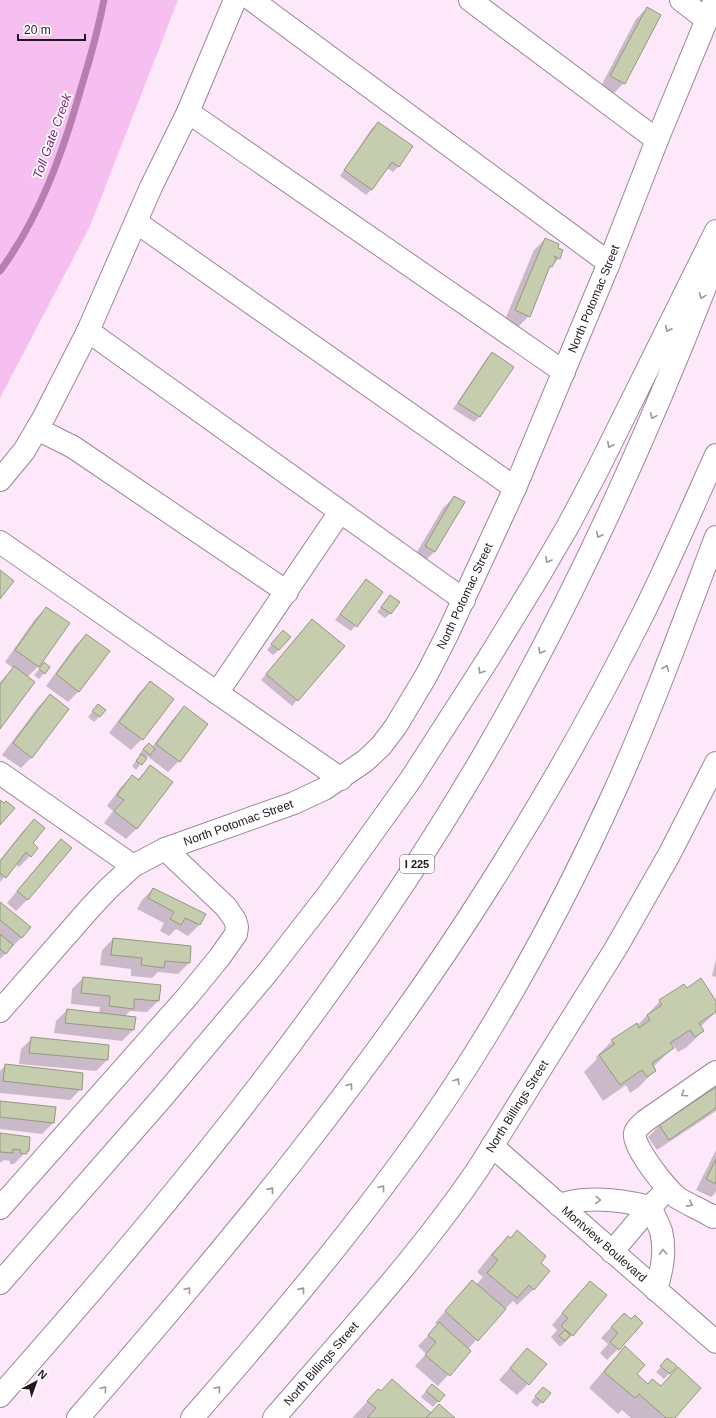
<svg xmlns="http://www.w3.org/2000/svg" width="716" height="1418" font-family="Arial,sans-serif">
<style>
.green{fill:#f5bfef}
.shadow{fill:#0003}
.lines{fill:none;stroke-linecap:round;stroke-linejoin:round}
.stream{stroke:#b87eb2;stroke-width:7}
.building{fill:#c6cdaf;stroke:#93997d}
.minor-casing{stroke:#9d859a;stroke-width:24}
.highway-casing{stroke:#9d859a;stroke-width:24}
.minor{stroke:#fff;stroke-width:22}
.highway{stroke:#fff;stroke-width:22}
.oneway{stroke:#9b979a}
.labels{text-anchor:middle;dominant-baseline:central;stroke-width:3.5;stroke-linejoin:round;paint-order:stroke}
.shield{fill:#fff;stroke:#635d62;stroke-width:1}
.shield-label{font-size:11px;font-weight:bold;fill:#20171f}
.street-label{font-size:12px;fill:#20171f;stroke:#fff}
.water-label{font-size:13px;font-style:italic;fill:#791f75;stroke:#fff}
</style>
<rect width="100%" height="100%" fill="#fde8fa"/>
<path class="green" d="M0 0H178L90 226 0 398Z"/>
<path class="shadow" d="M647 8 624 83 613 94 600 88 636 19Z
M378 123 412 146 398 167 393 172 387 168 372 189 366 195 340 176 372 128Z
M545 239 556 249 559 258 548 270 529 316 518 327 504 322 534 250Z
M493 353 513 367 479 417 474 422 453 409 487 358Z
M454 497 463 503 434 552 423 563 414 557 443 508Z
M361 586 382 592 351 631 335 620Z
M390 596 391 613 385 618 377 612Z
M46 608 69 624 38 667 27 677 0 728V682L13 668 5 662 35 619Z
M307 625 343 646 292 706 261 680Z
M86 635 79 691 68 702 46 686 75 646Z
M277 637 279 650 273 655 267 650Z
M44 664V673L39 679 34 675Z
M150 682 142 739 131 750 109 733 139 693Z
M50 695 32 757 21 768 2 755 39 706Z
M184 708 179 761 168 772 147 756 136 770 132 766 140 756 139 755 143 749 149 744 152 747 173 719Z
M93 711 100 716 94 722 88 717Z
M150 767 137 828 126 839 104 823 113 811 107 806 121 787 132 776 137 780Z
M34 820 30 856 19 867 16 864 0 882V860L23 831Z
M61 840 70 848 27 900 16 911 7 903 50 851Z
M153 889 204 915 199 925 188 936 176 929 169 936 160 931 164 923 137 909 142 900Z
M0 903 22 937 0 959Z
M113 939 190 947 189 963 178 974 158 972 152 978 131 976V969L100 965 102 950Z
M716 959V977L712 976Z
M83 978 160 986 158 1001 147 1012 130 1011 125 1016 133 1030 122 1041 54 1033 56 1021 67 1010 99 1014 100 1007 71 1004 72 989Z
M686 989 716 1002V1012L700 1027 703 1031 687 1047 678 1052 673 1045 671 1046 673 1048 653 1067 655 1070 639 1087 630 1093 626 1085 603 1101 584 1072 597 1059 596 1057 612 1041 637 1026 660 1001Z
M32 1038 108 1046 107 1060 96 1071 19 1064 21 1049Z
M6 1065 81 1089 70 1100 0 1093V1071Z
M716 1088V1111L657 1150 648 1137 659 1126Z
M0 1102 54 1108 53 1123 42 1134 0 1129Z
M0 1134 28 1150 14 1164H10V1161L4 1160 0 1163Z
M716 1150V1192L711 1197 696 1190Z
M517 1232 539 1263 534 1289 517 1305 513 1301 505 1309 468 1349 470 1351 438 1386 415 1366 426 1354 418 1346 438 1325 435 1323 462 1292 472 1281 477 1284 483 1277 477 1272 492 1253 508 1237 510 1239Z
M579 1293 572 1335 561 1346H559L551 1337 557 1330 552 1325Z
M631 1320 618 1349 607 1360 600 1353 608 1344 601 1338 613 1325Z
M625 1348 636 1374 647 1385 660 1387 678 1368 674 1418H631L622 1410 618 1414 589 1388 609 1364Z
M527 1349 528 1384 517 1395 499 1380Z
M668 1360 676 1366 664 1379 656 1372Z
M378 1390 430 1414 454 1418H352Z
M427 1390 444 1395 433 1407 421 1397Z
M538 1393 542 1402 537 1407 531 1402Z"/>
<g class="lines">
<path class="stream" d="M0 271C40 217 63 152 81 88 90 59 98 30 104 0"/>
</g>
<path class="building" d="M647 7 661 15 625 84 610 76Z
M378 122 413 146 399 167 392 162 372 190 344 170Z
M545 238 559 244 558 248 563 250 560 259 554 256 556 259 552 267 550 266 530 317 515 310Z
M492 352 514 367 480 417 458 403Z
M454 496 465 502 435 552 425 546Z
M0 570 14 581 0 599Z
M366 579 383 592 357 627 340 614Z
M390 595 400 602 391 614 381 607Z
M46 607 70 623 39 667 15 650Z
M312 619 345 646 298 701 266 674Z
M283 630 291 637 279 650 271 644Z
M86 634 110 651 79 692 56 674Z
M44 662 50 667 45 674 39 669Z
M14 666 35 682 0 729V685Z
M150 681 174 699 143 740 119 722Z
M50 694 69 709 32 758 13 743Z
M98 704 106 710 100 717 92 711Z
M184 706 208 724 180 762 156 744Z
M149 743 155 749 150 755 143 749Z
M141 754 147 758 142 765 136 761Z
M150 765 173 782 137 829 114 811 124 800 117 795 132 775 139 780Z
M0 800 4 803 6 801 15 808 0 825Z
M34 819 45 828 33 843 38 848 31 857 26 852 6 878 0 873V861Z
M61 839 72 848 28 900 17 891Z
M153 888 206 914 200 925 185 918 181 925 170 919 174 912 148 898Z
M0 902 31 927 22 938 0 920Z
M0 934 13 945 6 954 0 949Z
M113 938 191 946 190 963 165 961 164 968 141 965 142 958 111 955Z
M83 977 161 985 159 1001 134 999V1009L109 1006 110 996 81 993Z
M701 978 716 1001V1012L699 1023 704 1031 695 1037 690 1030 670 1043 674 1048 652 1063 656 1071 647 1077 642 1070 620 1085 599 1055 615 1044 611 1040 637 1023 639 1028 650 1020 647 1015 662 1005 659 1000 684 984 687 988Z
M67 1009 136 1017 134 1030 65 1023Z
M31 1037 109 1045 108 1060 29 1053Z
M5 1064 83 1073 82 1090 3 1081Z
M716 1087V1108L669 1140 659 1125Z
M0 1101 56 1107 54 1123 0 1117Z
M0 1133 30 1137 29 1151H27V1154L20 1153 21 1150 13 1149V1153L0 1152Z
M716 1159V1184L706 1179Z
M517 1230 546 1256 541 1263 550 1271 534 1290 529 1285 517 1298 487 1273 498 1260 492 1255 508 1236 511 1238Z
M472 1280 506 1309 478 1341 445 1311Z
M590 1281 607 1295 573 1336 561 1326 568 1318 562 1313Z
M624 1313 631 1319 635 1315 643 1323 619 1350 610 1342 618 1333 611 1327Z
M439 1322 471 1351 450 1376 425 1355 436 1342 428 1335Z
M565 1330 570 1335 565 1341 559 1336Z
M625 1346 645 1365 637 1374 648 1384 652 1379 661 1386 678 1367 701 1388 675 1418H666L639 1394 635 1398 604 1372Z
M527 1348 547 1364 529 1385 510 1368Z
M667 1358 677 1366 670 1374 660 1366Z
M392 1379 431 1413 426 1418H367L376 1408 367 1401 378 1389 381 1391Z
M432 1384 445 1395 439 1402 426 1391Z
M543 1387 551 1393 543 1403 535 1396Z
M439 1404 455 1418H426Z"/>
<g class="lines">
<g class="minor-casing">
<g id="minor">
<path d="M252 0 609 263"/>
<path d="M470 0 657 140"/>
<path d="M681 0 707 20"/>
<path d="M188 112 564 372"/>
<path d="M136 222 515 488"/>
<path d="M88 331 464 600"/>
<path d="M37 429 73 447 287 592"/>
<path d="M0 480 24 451 44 417 88 331 151 187 188 112 235 0"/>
<path d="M0 542 341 779"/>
<path d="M217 693 340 512"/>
<path d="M0 773 133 866"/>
<path id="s1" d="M0 1011 91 907 108 889 133 866 165 849 294 803 324 789 365 761 381 746 396 726 426 676 447 635 515 488 609 263 657 140 715 0"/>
<path d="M716 1072 645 1121C642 1124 636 1128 635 1133 631 1145 667 1190 678 1198 689 1205 702 1210 713 1217L716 1216"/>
<path id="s2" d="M492 1146 716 1342"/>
<path d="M559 1205C567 1203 576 1200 584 1200 606 1198 630 1202 650 1207L612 1252"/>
<path d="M0 1208 187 997 219 958 236 934 237 927 235 920 226 907 165 849"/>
<path d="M656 1290C662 1270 666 1251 661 1231 658 1223 654 1215 650 1207L659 1198"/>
<path id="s3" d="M274 1418C344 1337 418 1257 478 1169L616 948 669 855 716 763"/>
</g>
</g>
<g class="highway-casing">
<path id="highway" d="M0 1283 161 1099 267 973 330 892 411 779 490 656 537 579 568 526 597 471 716 231
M0 1396C179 1194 350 985 486 751 577 594 651 428 716 259
M78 1418C226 1248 371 1074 491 883 546 796 597 706 643 614 669 562 692 508 716 455
M192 1418C276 1322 359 1224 432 1119 504 1015 564 903 616 788 653 706 684 621 716 537"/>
</g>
<use href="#minor" class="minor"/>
<use href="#highway" class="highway"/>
</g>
<defs><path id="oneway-chevron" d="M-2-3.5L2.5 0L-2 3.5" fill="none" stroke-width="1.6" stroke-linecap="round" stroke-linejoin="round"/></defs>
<g class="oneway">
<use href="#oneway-chevron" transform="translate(702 296) rotate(111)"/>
<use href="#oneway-chevron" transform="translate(668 329) rotate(117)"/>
<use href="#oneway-chevron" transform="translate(653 416) rotate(114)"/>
<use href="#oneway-chevron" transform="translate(610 445) rotate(117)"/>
<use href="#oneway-chevron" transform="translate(599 535) rotate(116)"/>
<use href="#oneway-chevron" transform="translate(548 560) rotate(120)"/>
<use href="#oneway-chevron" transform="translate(541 651) rotate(119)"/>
<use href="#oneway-chevron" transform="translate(666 668) rotate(-68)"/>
<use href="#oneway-chevron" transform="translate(481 671) rotate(122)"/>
<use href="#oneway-chevron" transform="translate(457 1081) rotate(-58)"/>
<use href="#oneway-chevron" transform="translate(350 1086) rotate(-53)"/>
<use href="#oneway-chevron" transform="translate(684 1094) rotate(145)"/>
<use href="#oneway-chevron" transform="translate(382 1188) rotate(-53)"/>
<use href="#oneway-chevron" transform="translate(271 1190) rotate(-51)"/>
<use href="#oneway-chevron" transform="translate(598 1200) rotate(3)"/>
<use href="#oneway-chevron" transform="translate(690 1204) rotate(28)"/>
<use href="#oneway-chevron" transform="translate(663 1252) rotate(-93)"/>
<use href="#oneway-chevron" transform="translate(188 1290) rotate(-49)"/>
<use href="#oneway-chevron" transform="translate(302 1290) rotate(-51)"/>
<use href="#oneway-chevron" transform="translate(104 1389) rotate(-49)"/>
<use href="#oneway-chevron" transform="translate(218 1389) rotate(-49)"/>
</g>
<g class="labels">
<rect class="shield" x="400" y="855" width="34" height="18" rx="3"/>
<g class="shield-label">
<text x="417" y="864">I 225</text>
</g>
<g class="street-label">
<text stroke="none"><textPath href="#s1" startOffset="971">North Potomac Street</textPath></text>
<text stroke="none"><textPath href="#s1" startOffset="647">North Potomac Street</textPath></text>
<text stroke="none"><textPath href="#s1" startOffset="311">North Potomac Street</textPath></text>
<text stroke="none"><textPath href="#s3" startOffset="396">North Billings Street</textPath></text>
<text stroke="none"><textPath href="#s2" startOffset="149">Montview Boulevard</textPath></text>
<text stroke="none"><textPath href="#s3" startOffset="72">North Billings Street</textPath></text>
</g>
<g class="water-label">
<text transform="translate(52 136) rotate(-70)">Toll Gate Creek</text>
</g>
</g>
<g transform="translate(36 1382) rotate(41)" stroke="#ffffff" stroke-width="3" paint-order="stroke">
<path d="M0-3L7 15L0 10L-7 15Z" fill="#20171f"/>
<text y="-6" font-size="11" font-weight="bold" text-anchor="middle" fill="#20171f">N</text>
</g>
<path d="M18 34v6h67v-6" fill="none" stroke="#20171f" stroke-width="2"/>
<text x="24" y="34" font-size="12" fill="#20171f" stroke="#ffffff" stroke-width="3" paint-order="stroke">20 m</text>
</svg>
